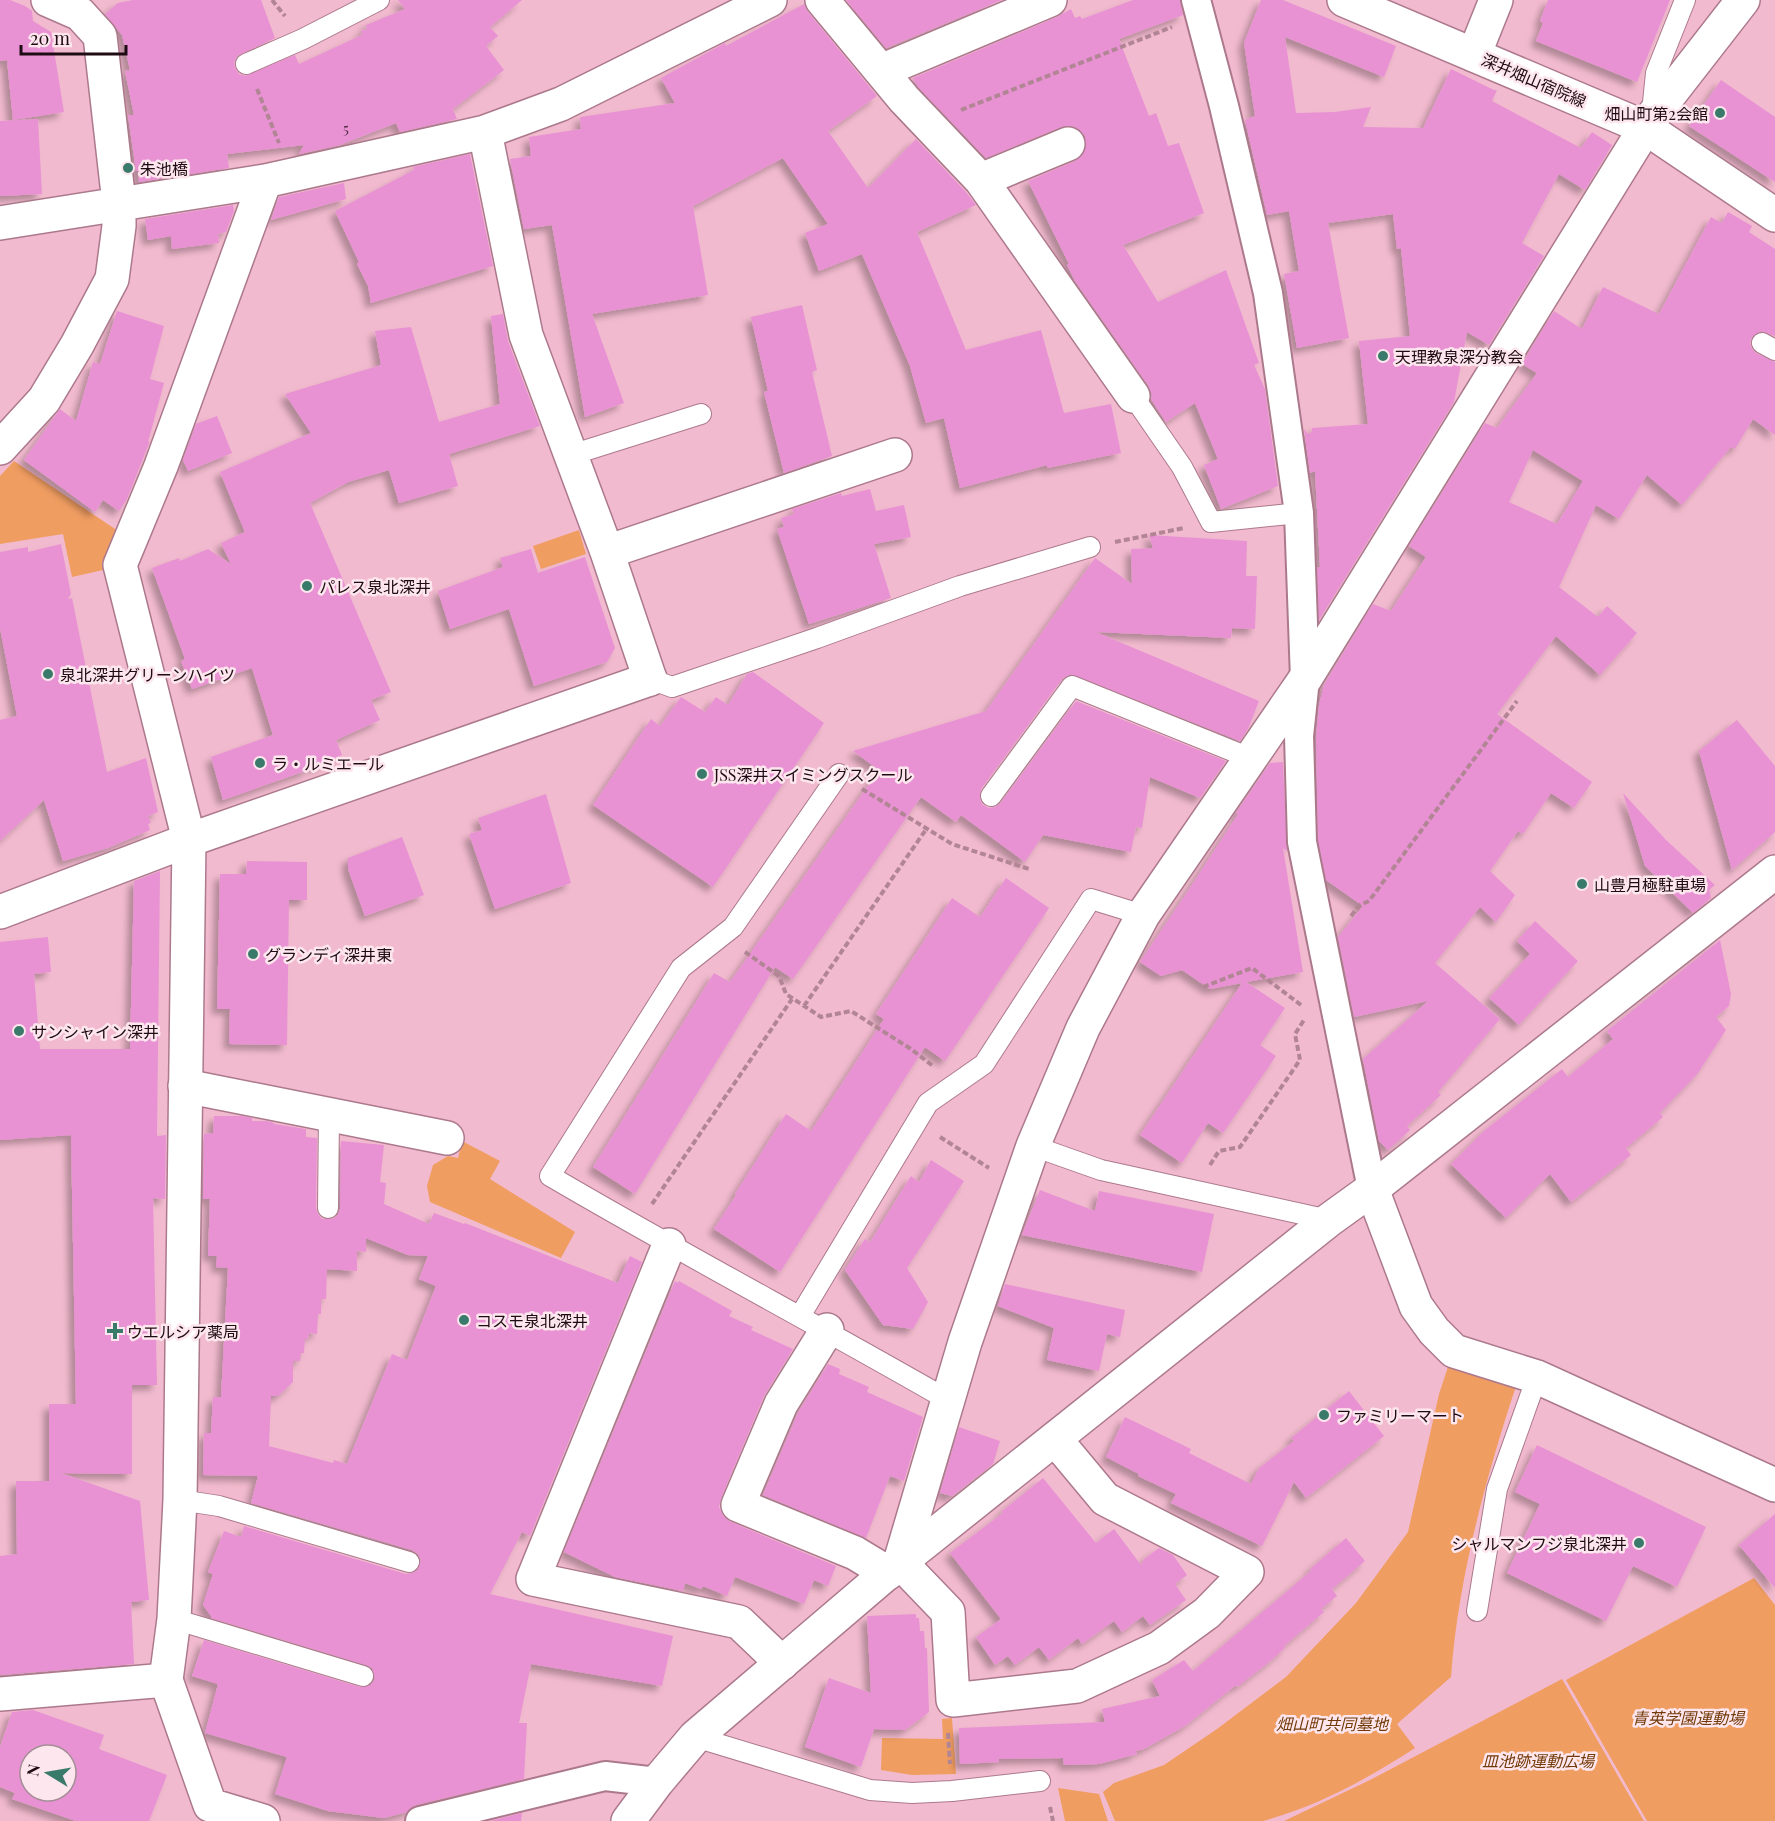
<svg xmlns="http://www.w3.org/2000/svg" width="1775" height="1821" font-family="'Playfair Display','Noto Sans JP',serif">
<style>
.green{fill:#f09d61}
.building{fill:#e892d4;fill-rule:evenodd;filter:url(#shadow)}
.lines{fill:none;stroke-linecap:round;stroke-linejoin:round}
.service-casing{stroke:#ac798c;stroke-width:22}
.pedestrian-casing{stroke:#ac798c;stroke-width:32}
.minor-casing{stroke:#ac798c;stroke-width:36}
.tertiary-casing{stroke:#ac798c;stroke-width:36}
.secondary-casing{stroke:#ac798c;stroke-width:36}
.path{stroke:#b28595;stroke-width:4;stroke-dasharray:6 3;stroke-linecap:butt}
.service{stroke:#fff;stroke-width:20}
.pedestrian{stroke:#fff;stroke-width:28}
.minor{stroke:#fff;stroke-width:33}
.tertiary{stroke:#fff;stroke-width:33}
.secondary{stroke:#fff;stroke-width:33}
.poi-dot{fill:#397a6a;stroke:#fde6ed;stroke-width:2}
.labels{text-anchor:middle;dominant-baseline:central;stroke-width:5;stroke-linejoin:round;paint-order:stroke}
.number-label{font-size:14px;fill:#502d43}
.street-label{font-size:16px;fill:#1e0b13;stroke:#fde6ed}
.poi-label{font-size:16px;fill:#1e0b13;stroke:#fde6ed;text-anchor:start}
.park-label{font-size:16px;font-style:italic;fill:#723a07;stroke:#fde6ed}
</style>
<defs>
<filter id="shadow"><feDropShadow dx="-5.5" dy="5.5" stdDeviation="3" flood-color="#0004"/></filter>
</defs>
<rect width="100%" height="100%" fill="#f2bace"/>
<path class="green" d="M14 461 118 531 102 563 103 570 72 577 63 534 0 544V476Z
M579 530 586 554 541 569 533 546Z
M462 1141 500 1161 490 1179 575 1232 561 1258 430 1202 427 1186 433 1165 448 1156 458 1158Z
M1450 1361 1517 1383C1486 1477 1458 1578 1451 1677L1397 1724 1415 1748C1367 1779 1318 1806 1263 1821H1115L1103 1792 1114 1783 1164 1765 1217 1729 1286 1677 1356 1603 1408 1532 1439 1394Z
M1754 1578 1775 1605V1821H1647L1566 1680Z
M1562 1679 1644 1821H1284L1370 1780Z
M952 1718 956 1774 912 1775 881 1770 882 1738 943 1739 942 1719Z
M1058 1788 1099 1794 1108 1821H1065Z"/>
<path class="building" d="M0 0H10L25 6 32 11 33 21 51 32 64 112 13 120 7 60 0 61Z
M133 0H261L275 38 237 56 234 62 235 68 239 74 245 76 295 55 299 64 362 35 361 31 367 29 366 25 405 9 398 0H522L490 27 498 36 486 46 504 70 453 109 457 119 400 132 396 123 340 145 299 154 304 145 227 154 229 168 139 182 138 170 136 171 128 115H134L125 71 130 70 122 35 105 14 118 3Z
M846 0H1002L886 48Z
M1133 0H1180L1183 15 1119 39 1149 116 1156 113 1168 146 1179 143 1204 213 1123 245 1158 302 1226 270 1259 363 1254 365 1265 389 1278 486 1221 509 1204 465 1218 459 1195 403 1166 422 1151 399 1152 394 1148 385 1075 281 1067 265 1069 264 1028 181 1075 161 1082 156 1086 147 1085 136 1079 129 1071 126 1061 127 986 158 918 87 913 78 1057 17 1071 9 1075 18 1080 16 1082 19Z
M1261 0H1283L1396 46 1384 77 1285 37 1296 113 1335 112 1371 107 1363 127 1423 128 1451 69 1494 90H1497L1492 101 1581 148 1592 132 1612 145 1585 190 1559 174 1522 243 1544 256 1489 345 1467 332 1454 402 1319 620 1317 568 1320 567 1315 471 1310 473 1304 429 1308 434 1312 432V428L1368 424 1359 341 1410 336 1401 248 1397 249 1393 214 1328 223 1349 338 1297 348 1284 274 1299 271 1289 211 1267 215 1245 120 1255 116 1244 43Z
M1548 0H1670L1637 82 1536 41 1543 23 1540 21Z
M804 4 808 12 877 96 828 131 868 188 916 139 966 192 976 205 917 232 966 350 1041 330 1064 413 1111 404 1121 453 1047 468V465L960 488 944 418 926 423 910 366 862 254 819 271 805 233 828 224 783 158 693 206 708 295 592 314 624 403 585 417 552 225 524 229 510 159 531 156 529 137 581 129 580 117 675 103 661 78 725 43 726 46Z
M1721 80 1775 117V182L1689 126Z
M38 119 42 194 0 196V121Z
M470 154 493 266 371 303 368 286 357 264 359 262 335 211 414 170 413 167Z
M344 183 346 199 271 220 279 197Z
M233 205 234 211 226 232 218 234 219 243 172 249 171 236 148 240 145 219Z
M1728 212 1752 226 1749 232 1775 249V336L1761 331 1752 337 1750 343 1752 349 1756 353 1775 362V435L1753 419 1735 449 1731 447 1682 505 1647 475 1619 519 1596 505 1559 587 1598 617 1607 606 1637 633 1600 675 1556 636 1497 714 1592 782 1574 808 1551 793 1523 834 1518 831 1490 871 1515 895 1496 922 1480 907 1435 963 1500 1019 1438 1092 1441 1095 1407 1126 1410 1130 1388 1150 1379 1141 1363 1059 1428 1001 1354 1017 1338 937 1363 906 1326 880 1318 840 1316 737 1319 705 1324 685 1373 604 1391 611 1426 557 1409 546 1485 423 1497 428 1537 373 1522 364 1554 311 1582 329 1603 287 1659 314 1711 217 1722 223ZM1533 450 1583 481 1557 524 1509 502Z
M802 305 817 370 812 372 832 456 784 473 764 392 768 391 751 317Z
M117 311 164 326 150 379 164 383 148 442 150 441 127 499 119 511 103 500 95 512 24 460 60 409 76 421 93 362 100 364Z
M503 314 508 341 540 426 449 454 458 486 399 503 389 470 348 482 310 503 391 692 371 700 380 720 336 740 342 755 312 768 308 757V770L223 800 211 757 273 735 252 668 192 689 181 661 185 659 152 568 179 558 180 561 208 549 231 564 221 543 245 532 220 472 311 433 285 394 381 365 375 331 411 327 439 422 500 404 491 316Z
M217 416 232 453 188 471 183 460 196 424Z
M870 489 876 511 904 505 911 537 874 544 891 598 809 624 777 529 784 527 781 518 794 514 792 509 841 493 842 496Z
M1149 535 1247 541 1246 576H1257L1255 629 1232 628 1231 638 1096 632 1259 701 1248 729 1240 741 1071 674 1062 679 981 789 980 800 983 805 989 808 995 807 1000 804 1076 701 1226 761 1200 798 1150 777 1142 828 1136 827 1131 852 1043 835 1025 862 961 815 956 822 921 797 793 979 775 967 635 1194 593 1167 714 973 730 982 879 770 853 751 986 711 1095 558 1132 584 1131 549 1153 548Z
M61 544 71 594 68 599 72 598 107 772 146 758 158 812 148 816 151 823 148 824 150 830 108 848 63 861 44 800 0 841V720L17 716 0 628V552L28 547V552Z
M531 549 538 573 585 557 615 648 607 662 534 686 509 609 450 629 438 591 503 567 500 558Z
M753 672 824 723 713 887 593 805 651 719 660 726 681 697 705 712 716 697 728 705 747 674Z
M1737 720 1775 766V832L1732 870 1699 751Z
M1283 762 1287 851 1283 848 1303 972 1246 982 1285 1008 1260 1045 1276 1056 1223 1133 1208 1123 1182 1163 1140 1135 1242 983 1210 989 1182 970 1161 976 1140 962 1190 888 1238 814 1236 813 1270 763Z
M1623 793 1666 840 1715 885 1709 890 1711 898 1693 913 1645 866Z
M546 794 571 883 495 909 469 834 482 830 478 818Z
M402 837 424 895 365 916 348 869V858Z
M247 861 307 862V900H289L287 1045 229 1044 230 1009H217L220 874H246Z
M160 871 157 1136 166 1135 165 1199 153 1198 157 1385H132V1474L61 1473 140 1501 149 1600 131 1602 134 1664 0 1675V1556L17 1554 16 1481H49V1404H76L71 1135 0 1140V942L48 937 51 972 34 974 40 1049H130L134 881Z
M1006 878 1049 908 945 1061 925 1047 780 1272 714 1229 736 1195 735 1194 786 1114 811 1131 884 1019 876 1014 952 898 980 917Z
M1535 921 1578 961 1519 1025 1489 998 1530 954 1517 941Z
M1720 940 1731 994 1729 1006 1716 1017 1726 1030 1698 1073 1660 1113 1663 1117 1626 1148 1631 1155 1571 1202 1550 1174 1506 1218 1451 1164 1484 1131 1562 1069 1568 1077 1613 1039 1607 1031Z
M214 1116H242L252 1118V1121H267L274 1123V1124L306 1129V1137L317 1138 316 1208 318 1214 322 1219H333L338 1215 340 1209 341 1141 384 1145 380 1182 386 1183 384 1204 429 1224 434 1213 464 1224 465 1223 618 1283 630 1256 642 1262 530 1536 522 1532 490 1594 673 1636 662 1686 531 1664 519 1723H527L524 1779 416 1805 407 1812 384 1818 328 1811 275 1794 287 1757 205 1733 218 1684 192 1676 204 1640 360 1687 371 1685 375 1679 372 1668 366 1665 211 1618V1616L203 1605 213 1574 208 1572 224 1531 241 1537 244 1526 406 1574 412 1573 418 1570 421 1560 418 1554 412 1550 251 1503 258 1476 203 1475 204 1433H211L213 1397H221L228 1268 216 1267 217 1256H208L210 1199H203L204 1134 213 1133ZM366 1238 408 1255 428 1256 419 1279 436 1286 407 1360 392 1354 347 1464 334 1460 333 1463 269 1446 271 1396H278L293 1382V1361H300L301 1353H304L305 1339H308L309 1333 317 1334 318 1314H321V1299H326L327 1269 357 1271V1251L366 1252Z
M931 1160 964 1181 907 1268 928 1302 913 1329 883 1325 845 1270 865 1239 870 1242 911 1176 919 1182Z
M1040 1190 1095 1211 1099 1191 1214 1214 1202 1272 1022 1235Z
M675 1281 678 1283 679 1281 732 1311 729 1316 753 1327 751 1330 793 1349 764 1396 721 1498 719 1507 723 1516 731 1522 836 1566 828 1586 814 1580 804 1604 735 1577 727 1596 703 1586 701 1589 685 1583 683 1591 615 1577 564 1552Z
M1005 1284 1125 1310 1120 1337 1107 1334 1099 1371 1047 1360 1054 1328 998 1306Z
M828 1364 840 1369 839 1374 869 1387 867 1392 923 1417 904 1481 890 1476 866 1538 763 1495 798 1413Z
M1349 1391 1384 1436 1306 1498 1294 1482 1262 1546 1171 1503 1176 1494 1138 1476 1139 1474 1106 1457 1125 1417 1191 1449 1189 1453 1251 1484 1259 1468 1294 1441 1291 1438Z
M959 1427 1000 1441 993 1464 952 1496 940 1493Z
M1537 1445 1706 1527 1677 1587 1633 1566 1606 1621 1507 1573 1540 1504 1515 1492Z
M1043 1478 1096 1543 1114 1529 1141 1565 1144 1559 1159 1548 1173 1555 1187 1575 1175 1584 1186 1600 1150 1625 1143 1616 1122 1632 1114 1621 1082 1644 1078 1638 1049 1660 1039 1647 1015 1665 1008 1656 995 1665 976 1637 1001 1619 950 1553 1003 1513 1001 1512Z
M1775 1514V1588L1739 1545Z
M1346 1538 1365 1561 1332 1589 1337 1596 1321 1609 1324 1612 1284 1646 1285 1648 1268 1663 1237 1687 1236 1685 1185 1726 1144 1749 1136 1751 1137 1754 1099 1764 1064 1765 1063 1758 999 1759V1762L960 1764 959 1728 1105 1722 1102 1709 1160 1696 1152 1680 1184 1660 1193 1671 1312 1570 1310 1569Z
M916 1614V1618H919L920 1631H924L925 1648H927L929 1712 905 1730 874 1729 861 1767 805 1747 829 1678 871 1693 867 1616Z
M33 1710 104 1735 99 1749 167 1775 149 1821H76L12 1799 15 1793 0 1787V1747L12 1712ZM30 1755H66V1791H30Z
M522 1813 521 1821H490Z"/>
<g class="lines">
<g class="service-casing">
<path id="service" d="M246 64 303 39 379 0
M1652 112 1656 73 1685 0
M1762 343 1775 350
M1133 396 1182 467 1211 522 1299 513
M571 455 701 414
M650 679 672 687 817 638 960 586 1090 547
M839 774 733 927 681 968 550 1176C681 1253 816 1324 948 1400
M991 796 1072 686 1250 758
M1033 1146 1101 1170 1329 1220
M328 1208 329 1116
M800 1316 928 1103 984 1064 1091 899 1143 915
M180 1500 219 1506 409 1562
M1477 1611 1497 1489 1537 1377
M174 1619 363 1676
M695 1737 870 1790 912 1793 952 1791 1040 1781"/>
</g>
<g class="pedestrian-casing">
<path id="pedestrian" d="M1196 0 1224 106 1268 293 1299 513 1305 679 1299 736 1302 842 1372 1189
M420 1821 605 1776 657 1782"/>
</g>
<g class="minor-casing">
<path id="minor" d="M822 0 904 99 981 180 1133 396
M1474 55 1496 0
M881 71 1050 0
M485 132 526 335 607 552 650 679
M981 180 1068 144
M0 223 265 181 485 132 561 104 770 0
M0 448 44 400 77 345 112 279 119 226V203L100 36 80 14 48 0
M607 552 895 455
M189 840 120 565 161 466 265 181
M185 1086 447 1138
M1372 1189 1416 1306 1434 1331 1454 1351 1537 1377 1775 1485
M669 1245 533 1579 739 1622 782 1663
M827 1330 781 1404 738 1505 855 1553 888 1573
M1055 1439 1105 1499 1247 1572 1207 1613 1159 1648 1077 1686 953 1700 948 1612 900 1562 965 1342 1033 1146 1083 1028 1143 915 1305 679 1652 117 1743 0
M0 1694 166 1680 210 1805 263 1821"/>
</g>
<g class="tertiary-casing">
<path id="tertiary" d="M0 912 189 840 650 679
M166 1680 174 1619 180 1500 189 840
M628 1821 657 1782 695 1737 900 1562 1329 1220 1372 1189 1775 872"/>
</g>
<g class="secondary-casing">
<path id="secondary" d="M1344 0 1646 128 1775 215"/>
</g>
<path class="path" d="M272 0 285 16
M257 89 279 143
M961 110 1172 27
M1115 542 1184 528
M862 789 952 844 1029 869
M1351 916 1360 905 1369 901 1517 701
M745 952 779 976 786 994 821 1017 851 1011 911 1049 933 1066
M1203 987 1252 968 1301 1005
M804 1006 927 828
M940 1137 989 1168
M1210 1165 1219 1151 1240 1147 1300 1060 1295 1034 1304 1020
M652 1204 792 999
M948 1733 950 1764
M1050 1807 1053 1821"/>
<use href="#service" class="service"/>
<use href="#pedestrian" class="pedestrian"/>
<use href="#minor" class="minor"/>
<use href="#tertiary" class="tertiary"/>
<use href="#secondary" class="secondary"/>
</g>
<g class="poi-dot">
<circle cx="1720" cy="113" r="6"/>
<circle cx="128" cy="168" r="6"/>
<circle cx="1383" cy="356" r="6"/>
<circle cx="307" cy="586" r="6"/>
<circle cx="48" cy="674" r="6"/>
<circle cx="260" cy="763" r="6"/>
<circle cx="702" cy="774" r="6"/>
<circle cx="1582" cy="884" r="6"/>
<circle cx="253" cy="954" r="6"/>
<circle cx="19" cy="1031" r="6"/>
<circle cx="464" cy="1320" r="6"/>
<path d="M112 1322h6v6h6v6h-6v6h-6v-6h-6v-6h6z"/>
<circle cx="1324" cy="1415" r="6"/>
<circle cx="1639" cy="1543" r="6"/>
</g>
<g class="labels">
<g class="number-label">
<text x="346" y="128">5</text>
</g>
<g class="street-label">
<text transform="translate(1534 80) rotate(23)">深井畑山宿院線</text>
</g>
<g class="poi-label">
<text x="1708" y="113" text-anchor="end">畑山町第2会館</text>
<text x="140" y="168">朱池橋</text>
<text x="1395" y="356">天理教泉深分教会</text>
<text x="319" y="586">パレス泉北深井</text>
<text x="60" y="674">泉北深井グリーンハイツ</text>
<text x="272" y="763">ラ・ルミエール</text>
<text x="714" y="774">JSS深井スイミングスクール</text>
<text x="1594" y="884">山豊月極駐車場</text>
<text x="265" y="954">グランディ深井東</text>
<text x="31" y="1031">サンシャイン深井</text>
<text x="476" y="1320">コスモ泉北深井</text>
<text x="127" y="1331">ウエルシア薬局</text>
<text x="1336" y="1415">ファミリーマート</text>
<text x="1627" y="1543" text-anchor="end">シャルマンフジ泉北深井</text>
</g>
<g class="park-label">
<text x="1688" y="1717">青英学園運動場</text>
<text x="1332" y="1723">畑山町共同墓地</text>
<text x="1538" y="1760">皿池跡運動広場</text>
</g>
</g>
<g transform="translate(48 1773) rotate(281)"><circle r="28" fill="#fde6ed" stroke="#a48e96" stroke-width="1.5"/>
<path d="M0-4.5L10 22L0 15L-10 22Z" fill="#397a6a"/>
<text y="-9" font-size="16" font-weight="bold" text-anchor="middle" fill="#1e0b13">N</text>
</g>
<path d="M21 45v9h105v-9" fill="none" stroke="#1e0b13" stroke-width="3"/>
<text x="30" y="45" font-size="18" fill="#1e0b13" stroke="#fde6ed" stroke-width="4.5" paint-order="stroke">20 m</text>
</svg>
